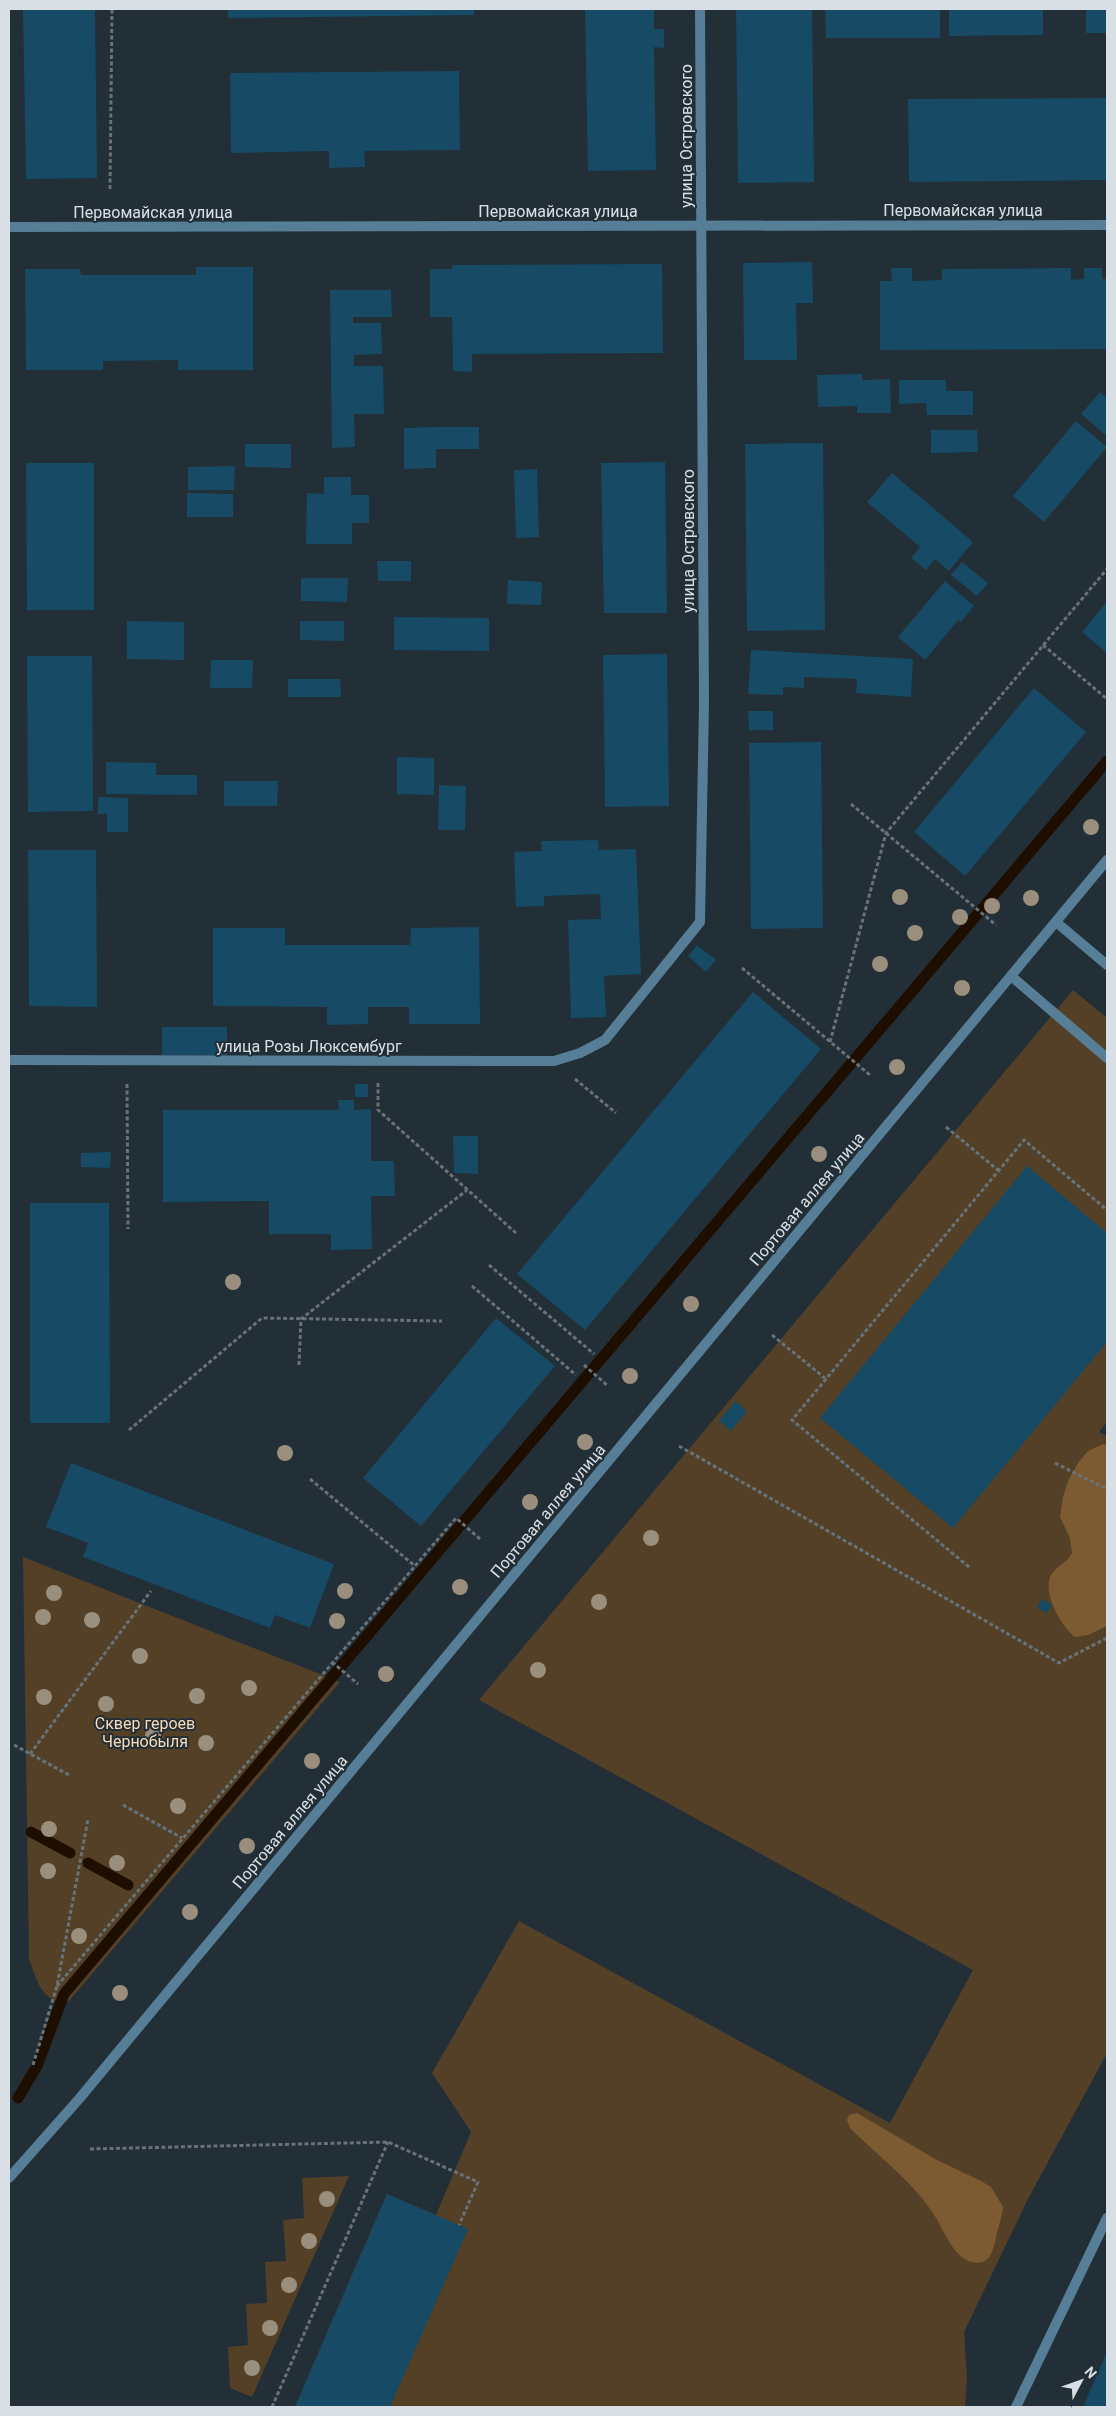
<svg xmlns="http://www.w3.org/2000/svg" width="1116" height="2416" font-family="Roboto,sans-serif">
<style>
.green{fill:#544027}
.forest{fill:#7c5b32}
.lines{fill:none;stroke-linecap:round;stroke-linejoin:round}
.stream{stroke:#1e0e00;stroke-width:11}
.building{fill:#164a65}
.path{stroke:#677279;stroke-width:3;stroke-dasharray:4 2.5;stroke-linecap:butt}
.service{stroke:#567e97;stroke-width:10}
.minor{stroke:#567e97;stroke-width:10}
.tertiary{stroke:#567e97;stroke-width:10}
.tree{fill:#9a8e7d}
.labels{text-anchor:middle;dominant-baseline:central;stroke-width:4;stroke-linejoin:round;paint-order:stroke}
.street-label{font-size:16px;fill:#d8e0e5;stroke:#222f37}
.park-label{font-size:16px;fill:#fcdbb6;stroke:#222f37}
</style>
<rect width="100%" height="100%" fill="#222f37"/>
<path class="green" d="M1073 990 1107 1018V1422L1099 1432 1107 1436V2053L1028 2199 964 2332 967 2377 965 2407H295L387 2194 436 2215 471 2132 432 2073 519 1921 890 2123 973 1970 479 1700Z
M23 1557 340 1682 69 2001C42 2005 36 1979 29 1958Z
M349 2176 252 2397 230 2388 228 2347 248 2345 246 2304 267 2303 265 2262 286 2261 283 2220 304 2218 302 2178Z"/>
<path class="forest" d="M1103 1444 1107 1445V1626L1088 1635 1075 1637C1061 1626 1042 1593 1051 1575 1056 1566 1067 1563 1072 1553L1070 1538 1060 1517 1063 1497 1068 1481 1078 1463 1088 1451Z
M857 2113 937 2160 981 2181 991 2187 1003 2207C1002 2216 999 2224 997 2233 994 2246 992 2267 972 2262 953 2258 943 2228 933 2213 911 2180 878 2156 850 2128L847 2120 849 2115Z"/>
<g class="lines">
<path class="stream" d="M31 1832 70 1853
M88 1863 128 1885
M18 2098 37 2066 64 1994 1107 761"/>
</g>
<path class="building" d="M23 9H95L97 178 26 179Z
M228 9H474V15L228 18Z
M585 9H654V29H664V48L654 47 656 170 588 171Z
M736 9H812L814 182 738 183Z
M825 9H940V38H826Z
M949 9H1043V35L949 36Z
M1086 9H1107V33H1086Z
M459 71 460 150 364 151 365 167 329 168V151L231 153 230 73Z
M1107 98V180L909 182 908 99Z
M812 262 813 303H796L797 360H744L743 263Z
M662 264 663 353 472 354V372L453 371 452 317H430V269H452V265Z
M196 267H253V370H178V360L103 361V370H26L25 269H80L81 275H196Z
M891 268H912V281L942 280V269L1071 268V280L1084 279V268H1102V279H1107V349L880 350V281H892Z
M330 290H391L392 317H353V323H381L382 354 354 355V366H383L384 414H354L355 447 332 448Z
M862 374V380L890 379 891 413H857V406L818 407 817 375Z
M899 380H946V391H973V415H927L926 403 899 404Z
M1100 392 1107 398V436L1081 414Z
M1076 421 1107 447 1044 522 1013 496Z
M436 427H479V449H436V468L404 469V428Z
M931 430H977L978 452 931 453Z
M823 443 825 630 747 631 745 444Z
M245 444H291V468L245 467Z
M665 462 667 613H604L601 463Z
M26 463H94V610H27Z
M235 466 234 490H188V467Z
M537 469 539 537 516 538 514 470Z
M892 473 973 542 949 571 935 559 926 570 911 558 920 547 867 502Z
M324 477H351V495H369V523H352V544H306L307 493 324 494Z
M187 493 233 494V517H187Z
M377 561H411V581H378Z
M962 562 988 583 977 596 951 575Z
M301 578H348L347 602 301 601Z
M508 580 542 582 541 605 507 604Z
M945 581 974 606 961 622 958 620 925 660 898 637Z
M1107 601V653L1082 632Z
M394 617 489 618V651L394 650Z
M127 621 184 622V660L127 659Z
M300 621H344V641L300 640Z
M751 650 913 659 911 697 856 693 857 679 804 677V688L783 687V695L748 694Z
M667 654 669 806 605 807 603 655Z
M27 656H92L93 811 28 812Z
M211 660H253L252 688H210Z
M288 679H340L341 697H288Z
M1034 688 1086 732 965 876 914 832Z
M748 711H773V730H749Z
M821 742 823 928 751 929 749 743Z
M397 757 434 758V795L397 794Z
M106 762 156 763V775H197V795L106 794Z
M224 781H278L277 806H224Z
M439 785 466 786 465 830H438Z
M98 797 128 798V832H107V814H98Z
M598 840 599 850 636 849 641 974 604 976 606 1017 571 1018 568 920 601 919 600 894 544 896V906L516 907 514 852 542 851 541 841Z
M28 850H96L97 1007 29 1006Z
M479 927 480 1024H409V1007H368V1024L327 1025V1007L213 1006V928H285V945H410L411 928Z
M697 945 716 960 706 972 688 956Z
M753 992 821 1049 585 1330 517 1274Z
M162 1027H227V1055H162Z
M355 1084H368V1097H355Z
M338 1100H354V1110L371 1109V1161H394L395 1196H371L372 1249 331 1250V1234H269V1201L163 1202V1110H339Z
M453 1136H478V1174L454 1173Z
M111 1152 110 1168 81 1167V1153Z
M1027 1166 1107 1233V1342L953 1528 820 1418Z
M30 1203H109L110 1423H30Z
M496 1318 555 1366 421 1526 363 1478Z
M735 1401 747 1411 731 1431 719 1421Z
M71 1463 334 1564 310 1628 275 1615 270 1628 83 1557 88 1543 46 1527Z
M1042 1599 1052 1605 1047 1613 1037 1608Z
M387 2194 468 2229 390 2407H295Z
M1107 2352V2407H1083Z"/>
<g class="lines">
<path class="path" d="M110 189 112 9
M1043 645 1107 699
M851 804 996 925
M742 968 870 1075
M830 1042 886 833 1107 569
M575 1079 616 1113
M378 1083V1110L516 1233
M127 1084 128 1229
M946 1127 999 1171
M489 1265 594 1354
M472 1286 576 1375
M772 1335 826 1379
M299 1365 301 1319 467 1190
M584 1365 608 1386
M129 1430 262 1318 442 1321
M679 1446 1059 1663 1107 1638
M1055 1463 1107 1489
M310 1479 415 1566 456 1518 480 1539
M969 1567 792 1420 1024 1140 1107 1210
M332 1662 358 1684
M14 1745 69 1775
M30 1754 151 1591
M123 1805 182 1838
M57 1986 415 1566
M33 2065 57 1986 88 1819
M90 2149 388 2142 478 2182 459 2225
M272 2407 388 2142"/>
<path class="service" d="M1056 922 1107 965
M1011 976 1107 1058
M1016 2407 1107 2218"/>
<path class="minor" d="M9 1060 554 1061 580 1053 605 1040 700 922 704 703 700 9"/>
<path class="tertiary" d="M9 227 1107 225
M9 2178 79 2099 1107 860"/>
</g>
<g class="tree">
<circle cx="1091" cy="827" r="8"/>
<circle cx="900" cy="897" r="8"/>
<circle cx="1031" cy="898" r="8"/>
<circle cx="992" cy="906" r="8"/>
<circle cx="960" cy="917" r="8"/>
<circle cx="915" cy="933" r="8"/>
<circle cx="880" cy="964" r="8"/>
<circle cx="962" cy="988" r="8"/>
<circle cx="897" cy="1067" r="8"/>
<circle cx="819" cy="1154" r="8"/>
<circle cx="233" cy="1282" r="8"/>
<circle cx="691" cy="1304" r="8"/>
<circle cx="630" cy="1376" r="8"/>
<circle cx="585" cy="1442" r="8"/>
<circle cx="285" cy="1453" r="8"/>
<circle cx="530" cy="1502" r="8"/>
<circle cx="651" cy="1538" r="8"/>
<circle cx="460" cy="1587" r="8"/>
<circle cx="345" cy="1591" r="8"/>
<circle cx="54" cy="1593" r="8"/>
<circle cx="599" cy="1602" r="8"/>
<circle cx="43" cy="1617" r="8"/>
<circle cx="92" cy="1620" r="8"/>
<circle cx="337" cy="1621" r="8"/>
<circle cx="140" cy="1656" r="8"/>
<circle cx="538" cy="1670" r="8"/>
<circle cx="386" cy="1674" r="8"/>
<circle cx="249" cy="1688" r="8"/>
<circle cx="197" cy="1696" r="8"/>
<circle cx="44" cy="1697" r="8"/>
<circle cx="106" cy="1704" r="8"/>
<circle cx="153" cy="1736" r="8"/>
<circle cx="206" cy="1743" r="8"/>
<circle cx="312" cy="1761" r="8"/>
<circle cx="178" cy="1806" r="8"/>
<circle cx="49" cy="1829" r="8"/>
<circle cx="247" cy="1846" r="8"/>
<circle cx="117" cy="1863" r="8"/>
<circle cx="48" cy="1871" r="8"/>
<circle cx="190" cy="1912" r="8"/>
<circle cx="79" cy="1936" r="8"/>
<circle cx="120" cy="1993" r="8"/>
<circle cx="327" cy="2199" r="8"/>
<circle cx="309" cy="2241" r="8"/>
<circle cx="289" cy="2285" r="8"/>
<circle cx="270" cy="2328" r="8"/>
<circle cx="252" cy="2368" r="8"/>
</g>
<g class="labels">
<g class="street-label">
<text transform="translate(686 136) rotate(-90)">улица Островского</text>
<text x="963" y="210">Первомайская улица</text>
<text x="558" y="211">Первомайская улица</text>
<text x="153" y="212">Первомайская улица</text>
<text transform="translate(688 541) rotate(-90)">улица Островского</text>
<text x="309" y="1046">улица Розы Люксембург</text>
<text transform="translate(807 1199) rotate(-50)">Портовая аллея улица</text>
<text transform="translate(548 1511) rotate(-50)">Портовая аллея улица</text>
<text transform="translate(290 1822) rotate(-50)">Портовая аллея улица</text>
</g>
<g class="park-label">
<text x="145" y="1723">Сквер героев<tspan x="145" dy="18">Чернобыля</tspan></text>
</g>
</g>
<rect width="1116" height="2416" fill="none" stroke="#d8e0e5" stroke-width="20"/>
<g transform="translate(1081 2381) rotate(49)" stroke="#222f37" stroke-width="4" paint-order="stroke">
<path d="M0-4L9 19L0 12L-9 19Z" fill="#d8e0e5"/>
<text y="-8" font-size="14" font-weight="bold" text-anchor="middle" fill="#d8e0e5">N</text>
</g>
</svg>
